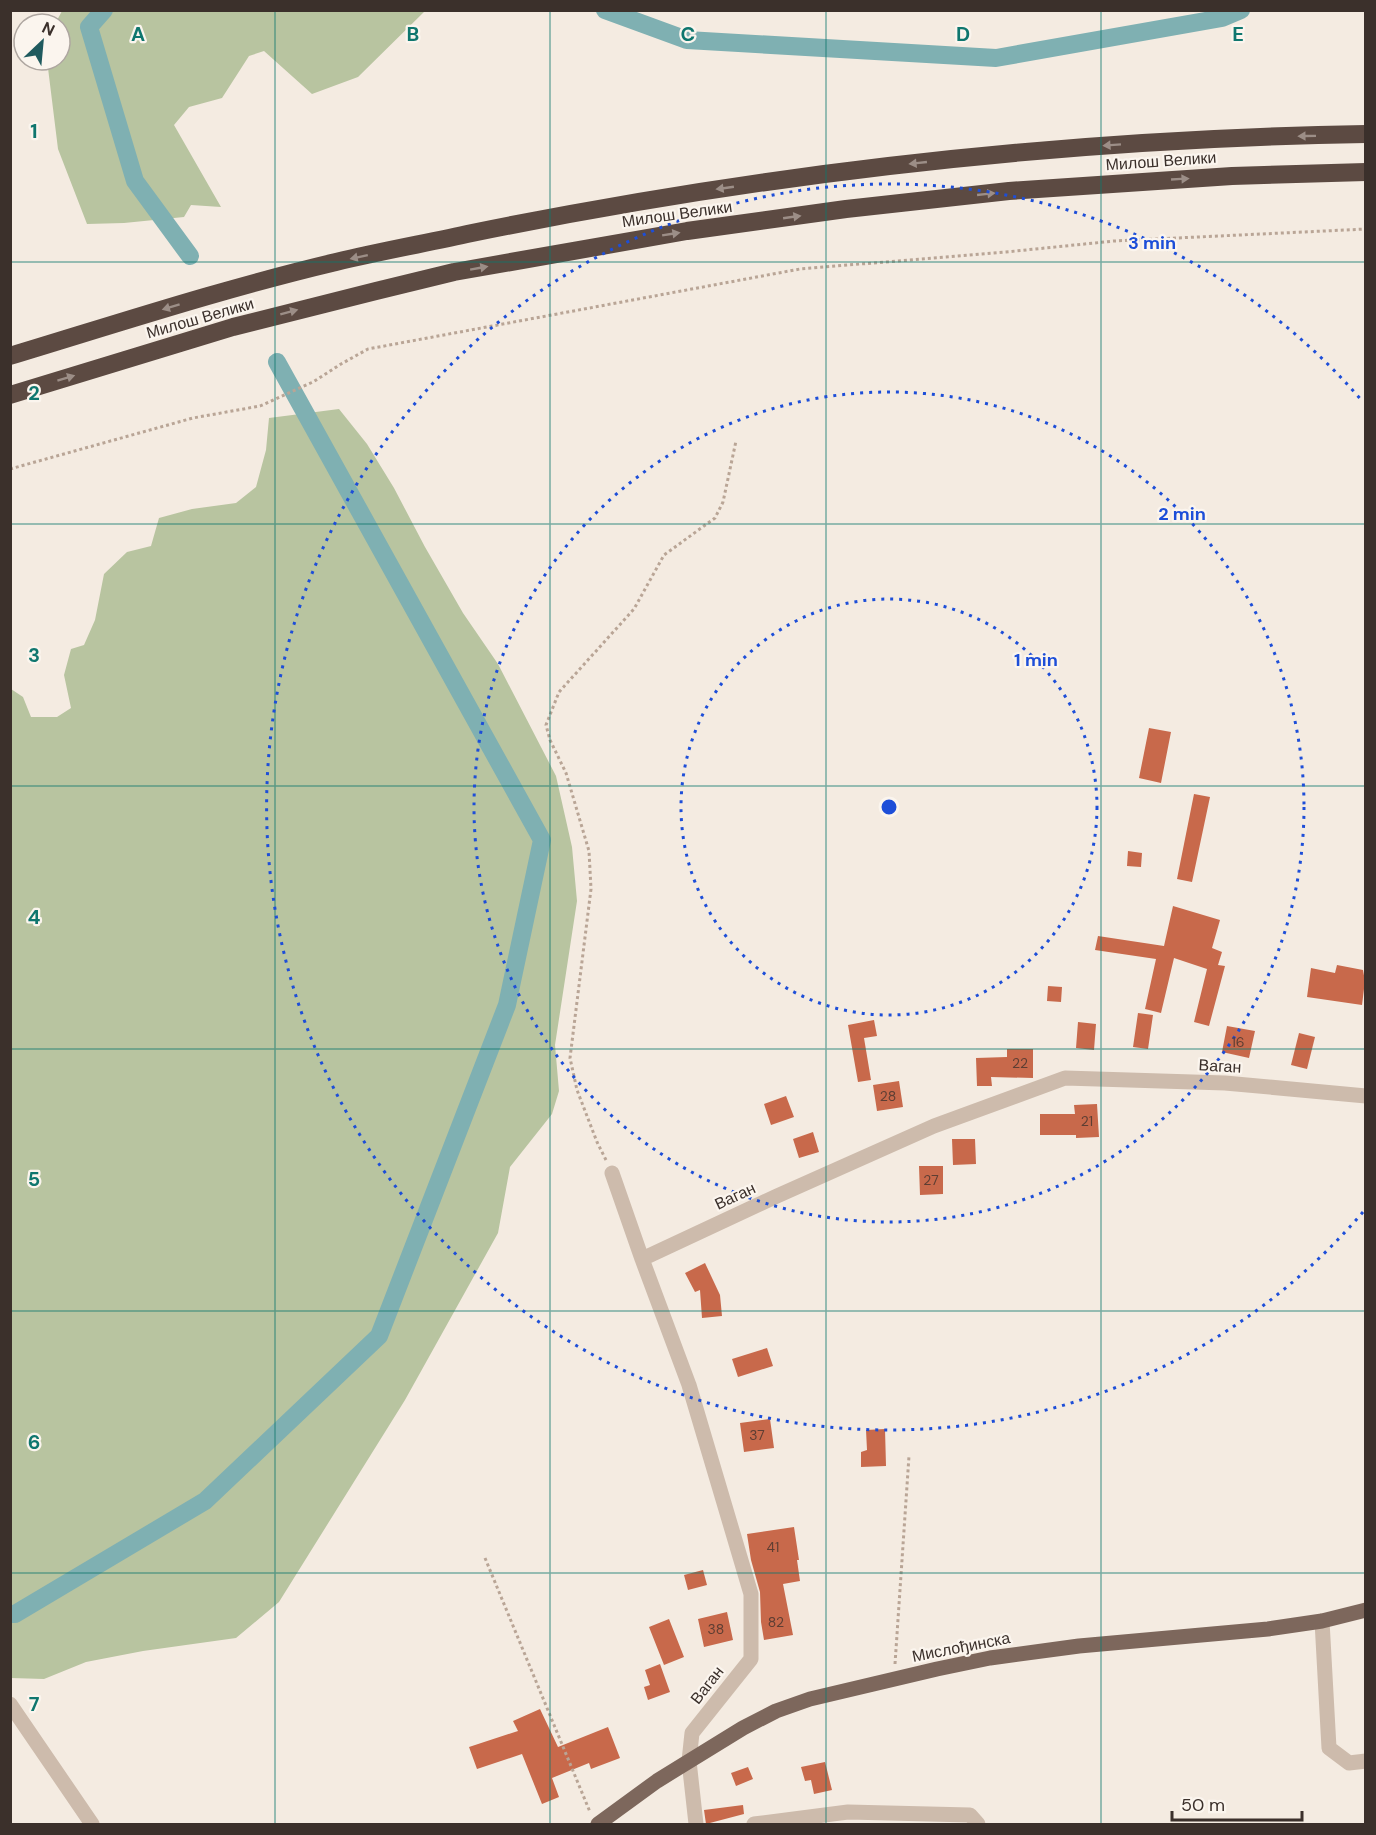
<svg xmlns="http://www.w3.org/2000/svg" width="1376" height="1835" font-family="'DM Sans',sans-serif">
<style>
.green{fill:#b8c4a0}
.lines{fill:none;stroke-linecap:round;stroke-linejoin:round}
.canal{stroke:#7fb0b2;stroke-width:18}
.building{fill:#c8694b}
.path{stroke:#b9a596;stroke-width:3;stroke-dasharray:3 3;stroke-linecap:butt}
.minor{stroke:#cdbbac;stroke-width:15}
.major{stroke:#7d675c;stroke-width:15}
.highway{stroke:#5c4a42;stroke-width:18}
.oneway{fill:#9c8e87}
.grid{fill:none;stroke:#0f766e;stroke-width:1.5;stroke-opacity:0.55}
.ring{fill:none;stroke:#1d4ed8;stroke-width:3;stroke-dasharray:3 6}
.labels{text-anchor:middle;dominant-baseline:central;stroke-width:4.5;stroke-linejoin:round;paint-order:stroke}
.number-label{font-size:14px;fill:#5e3e33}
.street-label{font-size:16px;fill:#3b302b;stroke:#fbf5ee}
.grid-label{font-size:20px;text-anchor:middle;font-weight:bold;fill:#0f766e;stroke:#fbf5ee;stroke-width:4.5;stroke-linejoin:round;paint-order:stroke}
.centre{fill:#1d4ed8;stroke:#fbf5ee;stroke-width:3}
.ring-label{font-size:18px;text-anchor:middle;font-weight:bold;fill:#1d4ed8;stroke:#fbf5ee;stroke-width:4.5;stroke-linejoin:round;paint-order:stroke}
</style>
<rect width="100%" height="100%" fill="#f4ebe1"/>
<path class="green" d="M62 11V10L425 11 358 77 312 94 264 51 249 56 222 98 189 107 174 125 221 207 191 205 184 217 124 223 87 224 58 149 47 60H60V24H55Z
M339 409 367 444 394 488 425 547 463 613 498 664 556 776 572 847 577 901 555 1045 559 1091 552 1114 510 1167 498 1233 405 1400 279 1602 236 1638 143 1651 86 1662 44 1679 11 1678V689L23 697 31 717H57L71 708 64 675 71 649 84 645 95 620 104 574 127 552 151 546 159 518 192 509 236 503 256 487 266 450 269 418Z"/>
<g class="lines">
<path class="canal" d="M104 10 89 27 135 181 190 256
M605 10 687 40 996 58 1222 18 1241 10
M10 1614H15L205 1501 379 1336 507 1005 542 840 277 362"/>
</g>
<path class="building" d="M1149 728 1171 732 1161 783 1139 778Z
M1194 794 1210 797 1192 882 1177 879Z
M1128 851 1142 853 1141 867 1127 866Z
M1173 906 1220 920 1212 948 1222 952 1218 965 1225 966 1209 1026 1194 1022 1207 969 1174 958 1161 1013 1145 1009 1156 959 1095 950 1098 936 1164 946Z
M1337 965 1363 970 1365 981 1362 1005 1307 997 1311 968 1335 973Z
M1048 986 1062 987 1061 1002 1047 1001Z
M1138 1013 1153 1015 1148 1049 1133 1047Z
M874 1020 877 1036 864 1038 871 1080 858 1082 848 1025Z
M1078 1022 1096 1024 1094 1050 1076 1048Z
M1227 1026 1255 1031 1249 1058 1222 1052Z
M1299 1033 1315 1037 1307 1069 1291 1065Z
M1007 1049H1033V1078L991 1077 992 1086H977L976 1058 1007 1057Z
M899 1081 903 1107 877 1111 873 1085Z
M786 1096 794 1117 771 1125 764 1104Z
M1097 1104 1099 1137 1076 1138V1135H1040V1114H1075L1074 1105Z
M813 1132 819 1152 799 1158 793 1139Z
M952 1139H975L976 1164 953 1165Z
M919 1166H943V1194L920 1195Z
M705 1263 720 1295 722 1316 702 1318 700 1290 695 1292 685 1273Z
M767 1348 773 1366 738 1377 732 1359Z
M770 1419 774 1448 744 1452 740 1423Z
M885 1429 886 1466 861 1467V1452L867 1450 866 1430Z
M794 1527 799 1560H797L800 1581 783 1584 793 1635 764 1640 761 1622 760 1592 751 1560 747 1534Z
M703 1570 707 1585 688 1590 684 1575Z
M727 1612 733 1640 704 1647 698 1619Z
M669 1619 684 1657 664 1665 649 1627Z
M660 1664 670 1692 648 1700 644 1687 650 1685 645 1670Z
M540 1709 558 1747 608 1727 620 1758 591 1769 589 1763 552 1778 559 1797 542 1804 522 1754 477 1769 469 1747 518 1731 513 1721Z
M825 1762 832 1790 814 1794 811 1780 805 1781 801 1767Z
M748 1767 753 1779 736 1786 731 1773Z
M743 1805 744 1814 706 1824 704 1810Z"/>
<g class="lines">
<path class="path" d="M10 469 193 418 260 406 313 382 341 364 368 349 800 269 1006 252 1114 241 1366 229
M606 1160 597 1142 577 1090 570 1058 591 889 589 851 566 773 550 740 546 725 559 692 634 609 664 555 715 518 723 502 736 441
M485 1558 590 1812
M895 1664 909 1456"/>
<path class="minor" d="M612 1173 642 1259
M1322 1621 1329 1748 1349 1763 1366 1761
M10 1704 92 1824
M696 1824 689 1761 692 1733 751 1659V1594L689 1385 642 1259 777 1196 934 1126 1065 1078 1225 1083 1366 1096
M754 1824 848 1812 970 1815 978 1824"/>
<path class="major" d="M598 1824 657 1781 743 1728 776 1711 810 1699 937 1669 990 1658 1079 1646 1268 1629 1322 1621 1366 1610"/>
<path class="highway" d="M10 356C119 323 226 288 336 262 381 251 427 243 472 233 766 173 1065 139 1366 134
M10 395 233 327 376 291 454 272 687 231 846 209 1009 191 1232 176 1366 172"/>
</g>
<defs><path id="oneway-solid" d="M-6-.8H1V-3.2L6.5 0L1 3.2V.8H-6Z" transform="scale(1.5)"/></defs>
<g class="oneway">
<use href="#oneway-solid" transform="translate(1307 136) rotate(179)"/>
<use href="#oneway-solid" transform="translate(1112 145) rotate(176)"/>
<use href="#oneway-solid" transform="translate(918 163) rotate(174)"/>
<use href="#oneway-solid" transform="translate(1180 179) rotate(-3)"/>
<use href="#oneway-solid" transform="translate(725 188) rotate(172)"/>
<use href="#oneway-solid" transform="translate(986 194) rotate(-6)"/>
<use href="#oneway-solid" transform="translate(792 217) rotate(-8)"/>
<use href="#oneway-solid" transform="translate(671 234) rotate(-9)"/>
<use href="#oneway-solid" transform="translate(359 257) rotate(168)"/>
<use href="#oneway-solid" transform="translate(479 268) rotate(-10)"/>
<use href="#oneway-solid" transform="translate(171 307) rotate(163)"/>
<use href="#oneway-solid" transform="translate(289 312) rotate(-15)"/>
<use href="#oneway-solid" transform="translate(66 378) rotate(-17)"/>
</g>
<path class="grid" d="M275 10V1824M550 10V1824M826 10V1824M1101 10V1824M10 262H1366M10 524H1366M10 786H1366M10 1049H1366M10 1311H1366M10 1573H1366"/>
<g class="ring">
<circle cx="889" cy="807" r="208"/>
<circle cx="889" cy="807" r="415"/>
<path d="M1363 1212A623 623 0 1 1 1363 402"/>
</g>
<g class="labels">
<g class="number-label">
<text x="1238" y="1042">16</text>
<text x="1020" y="1063">22</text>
<text x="888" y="1096">28</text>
<text x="1087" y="1121">21</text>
<text x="931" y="1180">27</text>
<text x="757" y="1435">37</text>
<text x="773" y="1547">41</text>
<text x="776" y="1622">82</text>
<text x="716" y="1629">38</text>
</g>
<g class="street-label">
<text transform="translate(1161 161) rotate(-4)">Милош Велики</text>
<text transform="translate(677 214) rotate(-8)">Милош Велики</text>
<text transform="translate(200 318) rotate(-16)">Милош Велики</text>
<text transform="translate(1220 1066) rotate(3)">Ваган</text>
<text transform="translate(735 1196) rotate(-25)">Ваган</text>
<text transform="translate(961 1647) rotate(-11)">Мислођинска</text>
<text transform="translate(707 1685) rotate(-52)">Ваган</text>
</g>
</g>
<g class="grid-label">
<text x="138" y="41">A</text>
<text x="413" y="41">B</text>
<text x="688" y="41">C</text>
<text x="963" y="41">D</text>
<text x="1238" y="41">E</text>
<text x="34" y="138">1</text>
<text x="34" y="400">2</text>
<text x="34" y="662">3</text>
<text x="34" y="924">4</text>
<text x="34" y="1186">5</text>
<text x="34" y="1449">6</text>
<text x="34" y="1711">7</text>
</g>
<circle cx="889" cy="807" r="9" class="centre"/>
<g class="ring-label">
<text x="1152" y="249">3 min</text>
<text x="1182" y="520">2 min</text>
<text x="1036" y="666">1 min</text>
</g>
<rect width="1376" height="1835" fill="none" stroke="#3b302b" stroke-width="24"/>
<g transform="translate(42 42) rotate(26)"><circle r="28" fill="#fbf5ee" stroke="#aea6a0" stroke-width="1.5"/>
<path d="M0-4.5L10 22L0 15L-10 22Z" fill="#1f5a5e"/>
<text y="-9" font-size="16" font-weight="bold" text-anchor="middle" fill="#3b302b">N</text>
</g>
<path d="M1172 1811v9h130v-9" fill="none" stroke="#3b302b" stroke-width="3"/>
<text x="1181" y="1811" font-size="18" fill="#3b302b" stroke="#fbf5ee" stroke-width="4.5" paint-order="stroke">50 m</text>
</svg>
